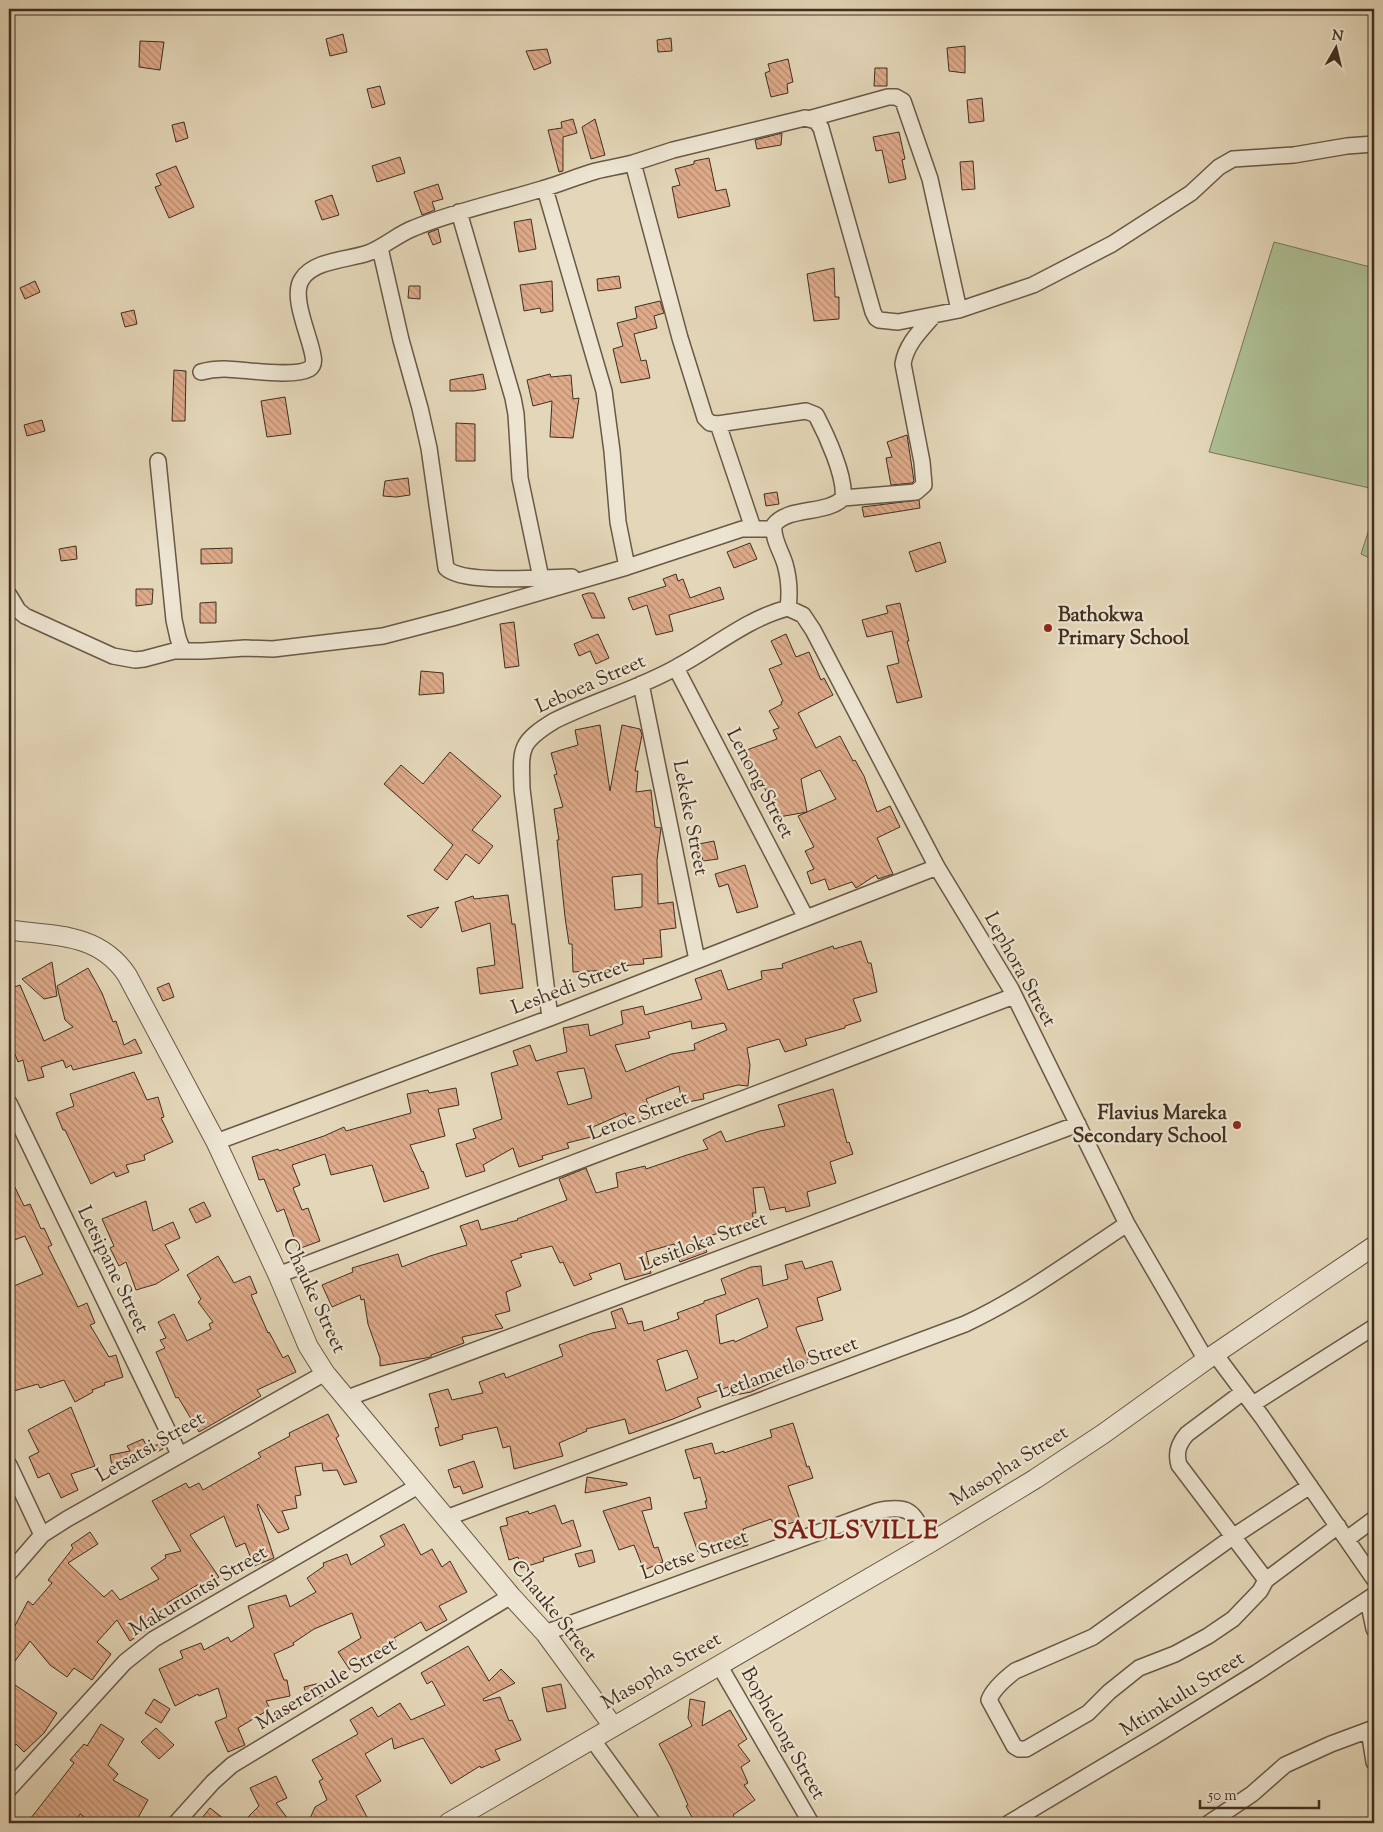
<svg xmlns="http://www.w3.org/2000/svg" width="1383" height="1832" font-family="'Sorts Mill Goudy',serif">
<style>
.park{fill:#aebf94;stroke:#78765a}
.building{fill:url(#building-back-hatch);stroke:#412e1f;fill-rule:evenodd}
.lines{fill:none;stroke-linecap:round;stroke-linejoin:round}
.minor-casing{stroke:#6a5846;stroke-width:18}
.tertiary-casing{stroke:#6a5846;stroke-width:21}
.minor{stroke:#ede5d2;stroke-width:15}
.tertiary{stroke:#ede5d2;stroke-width:19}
.poi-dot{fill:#8f2418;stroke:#ede5d2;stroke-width:2}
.labels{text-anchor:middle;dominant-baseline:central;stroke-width:4.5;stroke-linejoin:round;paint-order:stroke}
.poi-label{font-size:20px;font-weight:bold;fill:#412e1f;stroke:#ede5d2;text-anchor:start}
.street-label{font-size:20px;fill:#412e1f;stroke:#ede5d2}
.district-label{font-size:25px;font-weight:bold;letter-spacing:1px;fill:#7a1f14;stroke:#ede5d2}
</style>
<defs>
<pattern id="building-back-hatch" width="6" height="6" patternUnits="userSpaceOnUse" patternTransform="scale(1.25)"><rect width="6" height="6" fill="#dfab8b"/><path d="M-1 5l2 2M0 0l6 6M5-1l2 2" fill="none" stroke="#b68c71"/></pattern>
</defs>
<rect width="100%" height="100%" fill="#e4d7b9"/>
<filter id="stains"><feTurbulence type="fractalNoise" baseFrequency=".004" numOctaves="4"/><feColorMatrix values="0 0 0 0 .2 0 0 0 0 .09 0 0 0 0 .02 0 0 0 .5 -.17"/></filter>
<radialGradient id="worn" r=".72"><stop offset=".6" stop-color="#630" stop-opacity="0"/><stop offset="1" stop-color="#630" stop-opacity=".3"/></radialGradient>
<path class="park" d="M1274 242 1374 268V489L1209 452Z
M1374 514V560L1361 554Z"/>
<path class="building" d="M343 34 347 52 330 56 326 39Z
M671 38 672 51 658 52 657 40Z
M140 41 164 42 160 70 139 67Z
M965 46V73L949 71 947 48Z
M547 49 551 63 534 70 526 51Z
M788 59 793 82 787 84 788 93 771 97 765 73 770 71 768 64Z
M875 68H887V86H874Z
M380 86 385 104 372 108 367 89Z
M982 98 984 121 969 123 967 100Z
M573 119 577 133 563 137V171L559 172 548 130 562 128 561 122Z
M595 119 605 155 591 159 582 127Z
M184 122 188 138 176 142 172 125Z
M899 132 905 159 902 160 906 179 889 183 882 150 876 151 873 137Z
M782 133 781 145 757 149 755 140Z
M400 157 405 173 377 182 372 166Z
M709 158 716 191 726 189 730 206 678 218 672 187 680 185 675 169 694 164V161Z
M973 161 975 189 962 190 960 162Z
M176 166 194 207 169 218 155 187 161 185 156 174Z
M438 184 443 199 432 202 435 210 422 215 414 192Z
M332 195 339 215 322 220 315 201Z
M531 219 536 249 519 252 514 222Z
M438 229 441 242 433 245 428 233Z
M834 268 835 297H839V319L814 321 807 274Z
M619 276 621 288 598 291 597 279Z
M35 281 40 292 25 299 20 288Z
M552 281 553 311 541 313 540 308 524 311 520 285Z
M409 286H420V299L408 298Z
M660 301 664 313 654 316 657 328 634 334 641 361 646 360 650 378 621 383 613 349 623 346 617 323 637 318 635 307Z
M134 310 137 324 125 327 121 313Z
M174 370 186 371 185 421H172Z
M483 374 486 389 474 391H450V380Z
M550 374 551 377 571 375 573 399 579 398 573 438 550 437 552 401 533 406 527 380Z
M285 397 291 434 267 437 261 401Z
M42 420 45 431 27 436 24 425Z
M456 423 475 424V461H456Z
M907 435 914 481 912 483 891 485 886 458 892 457 887 442Z
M408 478 410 495 396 497 383 496 385 481Z
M777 492 779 504 766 506 764 494Z
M919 500 920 508 864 517 862 507Z
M940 542 946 562 916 572 909 552Z
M750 543 757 559 734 568 727 552Z
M76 546 77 559 61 561 59 549Z
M232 548V563L201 564V549Z
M676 574 678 581 683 579 690 598 720 587 724 599 669 615 673 631 656 635 647 605 633 610 628 598 666 586 663 579Z
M136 589H153L152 604 136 606Z
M588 593H594L605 618H592L582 595Z
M216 602V623H200V603Z
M900 603 909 641H907L922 697 897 703 887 666 899 663 892 631 867 637 862 620 888 613 886 606Z
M514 622 519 666 505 668 500 624Z
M598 634 609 658 596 664 590 651 579 656 574 644Z
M786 634 796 657 809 652 821 680 824 678 833 695 798 713 816 748 840 736 853 761 855 760 864 776 877 812 890 806 900 827 877 838 893 874 878 879 876 875 856 888 852 882 829 890 825 879 811 884 807 872 814 869 805 851 814 847 798 816 836 799 820 770 801 779 807 812 779 817 774 792 768 795 755 769 751 770 744 751 777 739 773 730 779 728 769 711 782 704 781 702 783 701 769 669 782 664 771 641Z
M421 671 443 673 444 693 419 695Z
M600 725 610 791 622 725 640 729 642 735 635 771H638L636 792 651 790 655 827 661 828 657 860 658 904 673 902 676 928 660 930 662 957 643 959 644 964 610 967V970L573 972 572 944H569L565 917 557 840H559L554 809 563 807 554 775 557 774 551 753 578 745 575 730ZM642 874V907L615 910 612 877Z
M450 752 501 796 472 830 493 846 479 864 466 854 447 880 434 870 453 845 384 784 401 765 423 784Z
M714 841 718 859 703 861 699 844Z
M745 865 758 907 737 913 728 884 719 887 715 874Z
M508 895 512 924H515L523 988 480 994 477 968 495 965 490 923 462 932 455 902 473 896 474 899Z
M439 907 421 928 407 916Z
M861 941 868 963H871L877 992 853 999 861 1021 845 1026V1028L805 1039 807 1045 785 1052 779 1039 747 1048 750 1065 748 1086 738 1085 703 1094 704 1099 682 1103 679 1086 646 1099 653 1117 630 1125 625 1113 593 1127 595 1136 567 1143 569 1148 542 1156 543 1159 519 1167 513 1148 483 1165 485 1171 466 1177 456 1144 476 1138 473 1129 502 1119 491 1073 518 1065 513 1051 530 1045 536 1061 567 1052 563 1028 588 1024 590 1036 623 1024 621 1011 643 1006 645 1015 702 999 695 979 721 970 728 990 762 979 761 971 783 968 782 964 833 946 834 949ZM691 1021 692 1029 724 1023 727 1030 694 1044 695 1050 671 1054 626 1072 615 1045 650 1038 648 1032ZM584 1068 592 1098 568 1105 557 1072Z
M52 962 57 996 44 999 22 979Z
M88 968 102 993 113 1022 116 1021 124 1045 135 1039 142 1053 73 1070 71 1065 66 1068 63 1060 41 1067 44 1077 28 1081 23 1060 18 1062 9 1039V989L20 985 44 1041 73 1027 65 1020 57 986Z
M169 983 174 997 163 1001 157 988Z
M134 1072 147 1100 158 1097 164 1117 161 1118 173 1142 144 1155 145 1160 126 1165 129 1172 116 1177 114 1172 91 1184 65 1130H63L56 1113 74 1106 70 1094Z
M456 1088 459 1105 438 1109 445 1136 410 1145 422 1172 423 1171 429 1188 384 1202 372 1165 331 1175 325 1154 292 1165 300 1185 293 1188 302 1210 308 1208 320 1241 298 1249 284 1209 277 1212 264 1179 259 1180 252 1157 278 1149 279 1151 324 1136 344 1127 346 1131 411 1113 407 1094 428 1090 429 1093Z
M833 1089 847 1143 849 1142 853 1154 830 1162 836 1183 807 1192 810 1206 786 1212 785 1207 770 1210 764 1187 753 1188 756 1213H752L754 1220 702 1239 707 1252 680 1262 674 1244 646 1252 651 1273 625 1280 620 1263 589 1274 592 1279 574 1286 563 1262 560 1263 552 1246 520 1254 522 1257 511 1261 521 1286 506 1292 510 1311 495 1315 503 1328 462 1337 464 1343 431 1355V1357L380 1366V1358L368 1324 364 1299 361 1300 360 1295 332 1307 322 1285 353 1272 352 1268 398 1254 402 1267 430 1256 467 1245 460 1226 478 1220 481 1230 518 1220 517 1219 567 1200 559 1179 586 1168 596 1193 618 1187 616 1173 645 1166 646 1169 687 1155 708 1149 703 1140 721 1131 726 1142 760 1131 785 1126 778 1105Z
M9 1175 24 1206 30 1204 41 1229 44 1228 52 1245 48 1247 78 1307 87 1303 95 1323 90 1325 109 1357 116 1355 123 1377 104 1383 105 1385 92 1390 93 1392 75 1402 64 1380 40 1388 38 1384 14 1391 9 1373V1288L43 1274 25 1236 9 1242Z
M146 1201 153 1231 173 1222 180 1238 165 1245 179 1270 156 1284 136 1290 126 1262 119 1266 110 1248 114 1246 102 1219Z
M204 1202 211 1216 196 1223 189 1209Z
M218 1256 234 1283 250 1276 257 1293 251 1295 268 1333 269 1332 283 1358 288 1355 296 1372 257 1390 261 1396 199 1432 178 1397 176 1398 156 1352 165 1348 160 1340 166 1338 158 1322 174 1314 187 1341 211 1329 209 1324 213 1322 198 1302 201 1299 187 1275Z
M802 1261 805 1269 832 1261 841 1290 817 1298 823 1320 797 1327 796 1329 809 1362 782 1373 784 1377 751 1392 730 1396 728 1387 697 1398 701 1407 673 1419 629 1434 625 1419 586 1429 587 1431 559 1443 563 1456 514 1469 510 1446 503 1448 497 1427 462 1435 463 1439 440 1446 435 1428 439 1427 429 1394 448 1389 452 1400 483 1393 479 1382 504 1373 506 1378 563 1356 559 1345 592 1333 616 1328 611 1312 622 1308 628 1324 642 1321 644 1331 679 1319 677 1313 704 1303V1301L726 1294 721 1279 751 1267 761 1266 763 1286 788 1279 785 1265ZM758 1298 768 1327 735 1342 734 1340 720 1344 716 1315ZM687 1350 698 1378 666 1391 657 1360Z
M71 1407 95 1466 71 1474 78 1490 61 1498 49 1473 38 1478 29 1457 39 1452 28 1430Z
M328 1414 339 1436 336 1438 357 1482 344 1485 337 1470 323 1471 322 1463 295 1467 301 1495 295 1496 297 1508 282 1511 289 1529 278 1533 258 1504 257 1505 274 1558 254 1566 245 1543 236 1547 224 1516 190 1535 219 1577 202 1589 199 1584 167 1603 169 1606 144 1620 149 1628 130 1641 117 1620 97 1642 111 1654 92 1680 74 1668 67 1677 50 1665 30 1641 9 1669V1637L28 1601 33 1605 52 1583 48 1580 73 1548 71 1545 90 1532 98 1544 68 1563 104 1597 112 1590 120 1600 159 1579 151 1568 166 1558 165 1555 181 1551 152 1501 186 1483 189 1488 199 1483 203 1490 261 1457 258 1453 290 1436 289 1433Z
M793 1423 807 1467 809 1466 813 1478 788 1486 800 1520 782 1526 780 1520 773 1523 771 1519 743 1529 748 1545 729 1550 726 1541 698 1552 684 1513 707 1508 705 1501H707L700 1477 694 1479 685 1450 712 1443 715 1454 724 1451V1453L772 1437 770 1430Z
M143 1439 147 1447 161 1444 163 1449 113 1472 110 1455 130 1451 127 1446Z
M474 1461 483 1487 463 1494 460 1486 454 1488 448 1470Z
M587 1477 627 1483V1485L585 1493Z
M650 1497 652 1509 642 1511 654 1548 658 1547 663 1562 644 1570 634 1545 619 1550 603 1511Z
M555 1505 562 1524 573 1520 581 1546 543 1558 544 1561 521 1568 518 1557 509 1560 500 1527 508 1525 506 1518 528 1511 529 1514Z
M404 1524 421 1555 432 1549 442 1567 450 1561 467 1592 439 1606 447 1620 426 1631 421 1622 394 1638 396 1641 382 1648V1651L350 1670 338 1652 361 1638 352 1613 314 1629 293 1643 294 1645 274 1654 284 1680H287L290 1696 266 1701 270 1709 238 1728 245 1745 228 1752 215 1722 227 1717 218 1688 199 1696 198 1694 175 1706 159 1669 183 1658 180 1651 201 1643 204 1650 228 1637 231 1642 254 1627 248 1606 286 1595 290 1607 316 1592 307 1578 324 1566 323 1563 347 1554 351 1565 385 1545 380 1536Z
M592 1550 595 1562 579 1567 575 1554Z
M468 1646 489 1681 501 1669 515 1683 483 1699 484 1701 500 1697 509 1721 512 1720 521 1740 495 1750 500 1760 481 1768 480 1766 451 1784 423 1738 394 1749 392 1738 365 1754 381 1781 356 1796 368 1819 360 1823H308L315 1807 327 1800 319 1781 323 1779 312 1760 358 1734 350 1720 372 1707 378 1717 400 1703 411 1720 445 1705 432 1681 427 1684 421 1673Z
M9 1681 57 1713 44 1733 24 1752 16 1744 9 1753Z
M320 1683 323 1696 308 1700 304 1687Z
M561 1684 566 1708 547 1712 542 1688Z
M154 1699 170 1709 161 1723 145 1713Z
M690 1699 705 1702 702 1726 730 1710 747 1739 738 1745 750 1761 741 1767 748 1783 744 1785 755 1800 733 1815 738 1823H695L686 1806 688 1805 671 1767 659 1744 692 1726 688 1718Z
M101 1724 124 1739 108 1765 118 1774 113 1780 148 1800 135 1823H92L80 1814 74 1823H27L74 1763 70 1760 84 1744 87 1746Z
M156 1728 174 1745 159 1759 141 1742Z
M276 1776 287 1798 276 1803 291 1823H242L259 1806 250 1788Z
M210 1808 229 1823H198Z"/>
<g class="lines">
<g class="minor-casing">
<path id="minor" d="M812 118 888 97H896L903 101 930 179 959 310
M633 163 673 150 805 118 816 121 821 128 873 312 876 318 879 320 898 322 959 310 1033 285 1112 244 1191 193 1219 167 1233 159 1294 155 1347 146 1374 144
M545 189 604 391 612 451 618 522 627 567
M459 212 513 398 516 414 520 478 541 578
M380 248 401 340 420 408 429 448 446 568C463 585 545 577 572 577
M201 372C208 370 216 369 224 369 243 369 293 378 309 369 314 366 314 361 313 356 310 336 290 296 302 279 314 260 348 260 368 253 384 247 398 234 414 228 456 211 499 202 542 189 560 184 578 176 596 171 608 168 621 166 633 163L680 338 705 418 710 423 718 424 806 411 816 415C826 434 846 477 843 498 827 515 788 506 774 525 772 538 781 551 785 564 789 578 790 593 788 608
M718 424 753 528
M158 461 174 620 178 638 183 651
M843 498 916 492 924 485 922 462 903 364C906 344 921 330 934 315
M9 595 18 610 25 616 113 656 135 660 144 659 174 651H203L245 648 273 649 383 636 452 618 627 567 742 529H773
M788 608 803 615 813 630 937 867 1011 989 1127 1224 1206 1360
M676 668 806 918
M641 684 697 960
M550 1018 522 789C521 749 518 743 554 721 594 701 638 689 677 667 713 648 748 618 788 608
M9 1103 179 1454
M216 1142 550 1018 937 867
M278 1275 1014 996
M1215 1354 1262 1417 1374 1579
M1243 1392 1187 1434C1179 1443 1175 1452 1179 1465L1266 1580 1260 1591 1233 1619 1208 1636 1175 1654 1139 1668 1109 1692 1088 1713 1026 1749H1019L1014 1746 989 1700C993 1689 1006 1678 1015 1671L1093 1637 1234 1536 1310 1486
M345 1399 1078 1124
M1253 1404 1374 1327
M9 1465 42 1535
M446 1518 965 1324C1023 1297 1074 1259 1127 1224
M1347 1539 1374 1519
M9 1573 42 1535 67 1519 325 1373
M1266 1580 1338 1526
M1368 1600 1374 1629
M545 1633 877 1511C914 1503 914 1515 928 1544
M719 1665 811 1823
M1369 1730 1374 1762
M592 1739 653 1823
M9 1789 125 1662 154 1639 418 1486
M176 1823 213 1782 232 1765 511 1596
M1009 1823 1153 1737 1256 1673 1374 1595
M1209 1823 1252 1794 1285 1765 1331 1744 1374 1728"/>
</g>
<g class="tertiary-casing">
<path id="tertiary" d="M9 930C55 936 99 933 127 975L216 1142 278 1275 308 1346 325 1373 511 1596 545 1633 613 1726
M448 1823 928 1544 1035 1479 1103 1434 1206 1360 1374 1246"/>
</g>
<use href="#minor" class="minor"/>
<use href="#tertiary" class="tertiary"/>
</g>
<g class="poi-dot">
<circle cx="1048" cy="628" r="5"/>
<circle cx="1237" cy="1125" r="5"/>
</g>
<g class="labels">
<g class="poi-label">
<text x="1058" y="616">Bathokwa<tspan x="1058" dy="23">Primary School</tspan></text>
<text x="1227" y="1114" text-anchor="end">Flavius Mareka<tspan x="1227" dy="23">Secondary School</tspan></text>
</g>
<g class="street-label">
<text transform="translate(591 685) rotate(-24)">Leboea Street</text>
<text transform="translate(759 784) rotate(62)">Lenong Street</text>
<text transform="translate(689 818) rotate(79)">Lekeke Street</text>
<text transform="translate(1019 970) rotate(61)">Lephora Street</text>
<text transform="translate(570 988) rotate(-21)">Leshedi Street</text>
<text transform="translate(639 1117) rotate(-21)">Leroe Street</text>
<text transform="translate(704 1243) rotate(-21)">Lesitloka Street</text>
<text transform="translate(112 1270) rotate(64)">Letsipane Street</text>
<text transform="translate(313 1296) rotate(65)">Chauke Street</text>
<text transform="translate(788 1369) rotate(-20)">Letlametlo Street</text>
<text transform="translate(151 1448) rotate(-30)">Letsatsi Street</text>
<text transform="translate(1010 1467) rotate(-32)">Masopha Street</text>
<text transform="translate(695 1556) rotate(-20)">Loetse Street</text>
<text transform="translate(199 1592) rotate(-31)">Makuruntsi Street</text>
<text transform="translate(553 1612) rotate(51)">Chauke Street</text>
<text transform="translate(662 1672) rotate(-30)">Masopha Street</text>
<text transform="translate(327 1685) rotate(-31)">Maseremule Street</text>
<text transform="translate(1183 1695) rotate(-32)">Mtimkulu Street</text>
<text transform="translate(782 1734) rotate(60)">Bophelong Street</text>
</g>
<g class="district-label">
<text x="856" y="1532">SAULSVILLE</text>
</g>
</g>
<rect width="1383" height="1832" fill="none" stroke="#e4d7b9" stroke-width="30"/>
<rect x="10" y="10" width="1363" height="1812" fill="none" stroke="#412e1f" stroke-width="2.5"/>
<rect x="15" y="15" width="1353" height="1802" fill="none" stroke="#412e1f"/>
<g transform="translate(1336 48) rotate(8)" stroke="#ede5d2" stroke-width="4" paint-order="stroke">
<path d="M0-4L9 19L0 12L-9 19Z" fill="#412e1f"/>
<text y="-8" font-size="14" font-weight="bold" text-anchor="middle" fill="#412e1f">N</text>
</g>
<path d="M1200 1800v8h119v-8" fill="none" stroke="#412e1f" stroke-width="2.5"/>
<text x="1208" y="1800" font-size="15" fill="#412e1f" stroke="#ede5d2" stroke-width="4" paint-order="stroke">50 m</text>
<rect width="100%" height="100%" filter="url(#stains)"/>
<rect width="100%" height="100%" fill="url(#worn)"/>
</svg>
